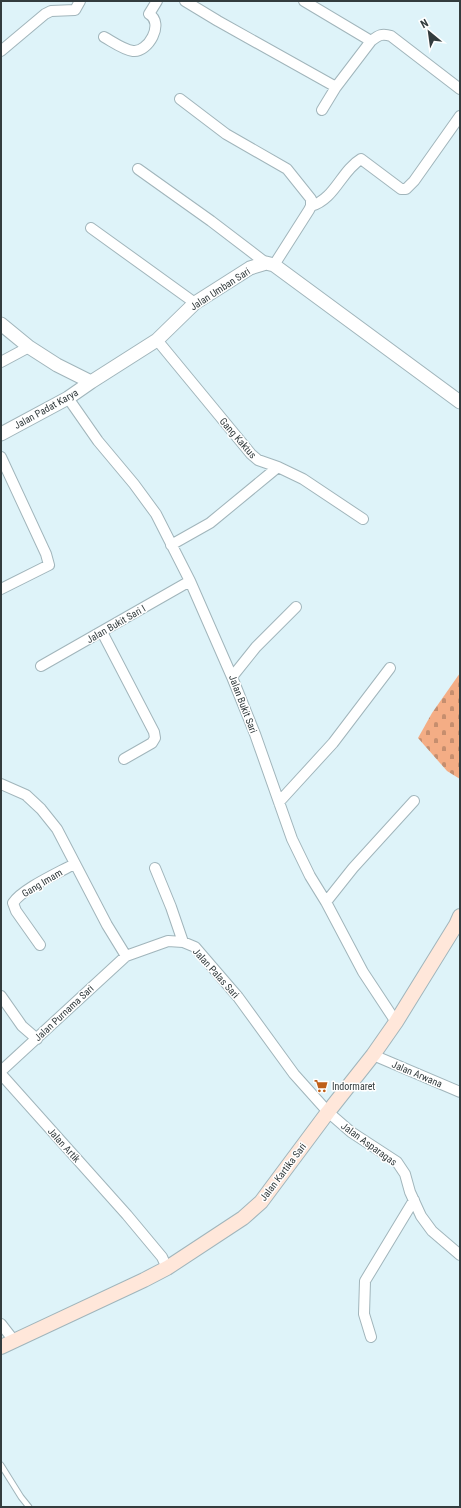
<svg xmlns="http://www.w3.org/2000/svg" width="461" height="1508" font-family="'Roboto Condensed',sans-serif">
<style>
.cemetery{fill:url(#cemetery-stones)}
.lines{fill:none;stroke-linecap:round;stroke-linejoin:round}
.service-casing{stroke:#a1b5bb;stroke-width:7}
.minor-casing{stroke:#a1b5bb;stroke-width:12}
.tertiary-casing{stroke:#a1b5bb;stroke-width:15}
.secondary-casing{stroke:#a1b5bb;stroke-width:16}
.service{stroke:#fff;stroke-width:5}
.minor{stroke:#fff;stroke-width:10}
.tertiary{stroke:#fff;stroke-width:13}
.secondary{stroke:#ffe7da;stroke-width:14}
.labels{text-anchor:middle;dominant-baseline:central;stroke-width:3;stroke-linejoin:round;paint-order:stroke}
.street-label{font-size:10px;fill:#333c3e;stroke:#fff}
.poi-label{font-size:10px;fill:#333c3e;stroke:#fff;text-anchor:start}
</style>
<defs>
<pattern id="cemetery-stones" width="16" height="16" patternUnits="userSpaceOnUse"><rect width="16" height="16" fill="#f4ad85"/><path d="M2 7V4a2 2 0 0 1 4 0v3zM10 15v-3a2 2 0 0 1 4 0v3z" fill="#c68e6e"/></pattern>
</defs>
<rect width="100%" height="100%" fill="#def3f9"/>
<path class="cemetery" d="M460 673V779L447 771 418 738 432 713Z"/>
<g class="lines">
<g class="service-casing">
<path id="service" d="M1 1465 21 1497 29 1507"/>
</g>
<g class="minor-casing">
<path id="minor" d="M185 1 218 21 336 87
M304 1 371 41
M104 37C113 42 124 50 133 51 148 53 165 23 149 14L157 1
M1 51 45 14 51 11 75 10 80 1
M180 99 226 134 287 169 311 199V206L309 210 274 265
M322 110 336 87 371 41C379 35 382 33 391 36L460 89
M138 169 211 221 266 263
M311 206C335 199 341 171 361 159L401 189H406L414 181 460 116
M91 228 195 303
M157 340 251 454 258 460 278 467 303 479 363 519
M1 362 29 347
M68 398 98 441 134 484 156 514 190 581 232 677 255 734 292 839 310 876 326 902 363 972 396 1022
M1 457 46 554 49 565 1 589
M171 545 210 523 278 467
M102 632 154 732 155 738 152 743 124 759
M41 666 190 581
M232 677 256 647 296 607
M1 784 26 795 41 809 57 829 107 925 126 956
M279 802 333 743 390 668
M155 868 171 907 183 942
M326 902 353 868 414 801
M40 945 16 911 13 903C22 889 58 873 74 864
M1 996 22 1026 37 1039
M373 1055 460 1092
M1 1071 126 956 168 941 183 942 195 947 238 997 294 1074 328 1112 351 1132 397 1162 405 1174 410 1192 421 1216 432 1231 460 1255
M1 1074 127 1215 162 1257 167 1268
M1 1324 15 1342
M371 1337 364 1314 365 1281 414 1200"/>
</g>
<g class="tertiary-casing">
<path id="tertiary" d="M1 324 29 347 57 365 91 382 157 340 195 303 250 268 266 263 274 265 460 402
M1 434 68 398 91 382"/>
</g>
<g class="secondary-casing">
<path id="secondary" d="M1 1347 144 1280 167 1268 243 1218 261 1202 328 1112 373 1055 396 1022 456 925 460 916"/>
</g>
<use href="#service" class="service"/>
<use href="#minor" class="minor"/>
<use href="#tertiary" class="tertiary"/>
<use href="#secondary" class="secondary"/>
</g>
<defs>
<g id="supermarket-bare" transform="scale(1.08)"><path d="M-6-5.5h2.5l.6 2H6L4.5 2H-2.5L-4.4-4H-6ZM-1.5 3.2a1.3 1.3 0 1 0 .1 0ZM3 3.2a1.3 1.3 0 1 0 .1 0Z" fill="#be5f19" stroke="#fff" stroke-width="2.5" paint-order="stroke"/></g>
</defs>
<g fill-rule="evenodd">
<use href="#supermarket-bare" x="321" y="1086"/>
</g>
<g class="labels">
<g class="street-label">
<text transform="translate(220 289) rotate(-33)">Jalan Umban Sari</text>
<text transform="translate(46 409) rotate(-29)">Jalan Padat Karya</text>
<text transform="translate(238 438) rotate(49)">Gang Kaktus</text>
<text transform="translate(116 624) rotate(-30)">Jalan Bukit Sari I</text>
<text transform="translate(243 704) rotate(69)">Jalan Bukit Sari</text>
<text transform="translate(42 883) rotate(-31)">Gang Imam</text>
<text transform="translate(216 973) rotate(48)">Jalan Palas Sari</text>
<text transform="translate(64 1013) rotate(-43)">Jalan Purnama Sari</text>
<text transform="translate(417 1074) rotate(23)">Jalan Arwana</text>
<text transform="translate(369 1144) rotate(36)">Jalan Asparagas</text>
<text transform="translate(64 1145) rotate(48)">Jalan Artik</text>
<text transform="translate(283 1172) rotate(-53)">Jalan Kartika Sari</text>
</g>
<g class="poi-label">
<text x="332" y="1086">Indormaret</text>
</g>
</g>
<rect width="461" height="1508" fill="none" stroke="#333c3e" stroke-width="4"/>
<g transform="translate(429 32) rotate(331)" stroke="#ffffff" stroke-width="3" paint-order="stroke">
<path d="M0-3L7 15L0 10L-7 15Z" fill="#333c3e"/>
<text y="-6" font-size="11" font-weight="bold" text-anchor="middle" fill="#333c3e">N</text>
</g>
</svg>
